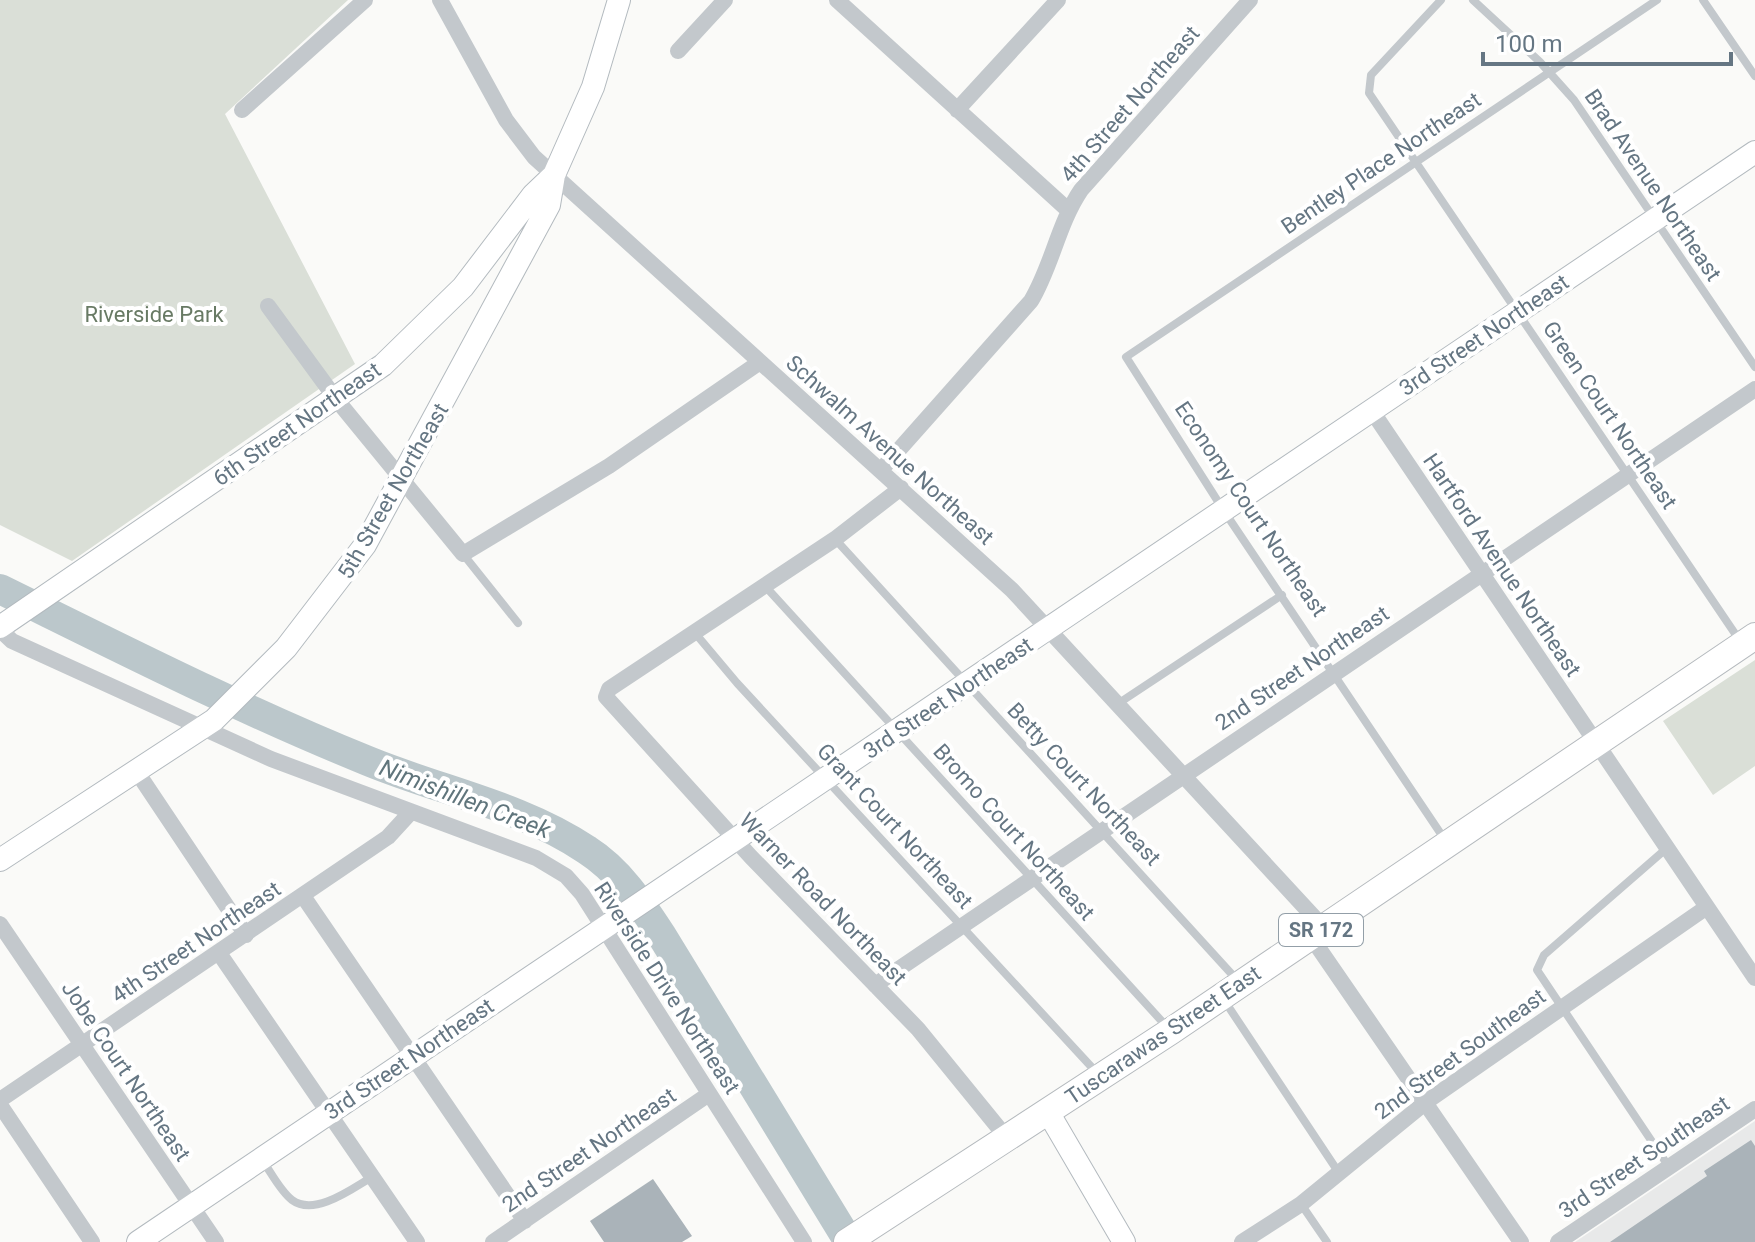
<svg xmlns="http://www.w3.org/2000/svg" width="1755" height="1242" font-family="Roboto,sans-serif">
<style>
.built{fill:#e8e9e9}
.green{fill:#dadfd7}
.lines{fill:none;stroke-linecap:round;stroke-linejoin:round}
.river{stroke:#bbc7cb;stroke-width:30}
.building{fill:#aab3b9}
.secondary-casing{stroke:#b3babf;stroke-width:24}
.primary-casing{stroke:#b5babe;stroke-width:28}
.lane{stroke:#c3c8cc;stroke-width:8}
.street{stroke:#c3c8cc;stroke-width:16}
.secondary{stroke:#fff;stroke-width:22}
.primary{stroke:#fff;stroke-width:26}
.labels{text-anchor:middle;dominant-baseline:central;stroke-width:8;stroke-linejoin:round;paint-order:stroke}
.shield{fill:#fff;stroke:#939fa8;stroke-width:2}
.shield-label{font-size:20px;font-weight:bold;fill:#657683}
.street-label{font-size:22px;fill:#657683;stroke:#fff}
.park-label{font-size:22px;fill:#687a64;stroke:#fff}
.water-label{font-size:24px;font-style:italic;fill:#60757c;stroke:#fff}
</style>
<rect width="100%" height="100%" fill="#fafaf8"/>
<path class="built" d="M1755 1121V1242H1575Z"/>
<path class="green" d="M0 0H348L225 114 355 364 72 561 0 525Z
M1755 660V766L1713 795 1663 721Z"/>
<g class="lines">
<path class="river" d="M0 589C122 649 242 710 368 761 441 791 522 806 587 850 620 871 641 904 662 936L849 1242"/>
</g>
<path class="building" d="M1751 1140 1755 1146V1242H1610L1707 1176 1704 1171Z
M653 1179 692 1236 682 1242H604L590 1221Z"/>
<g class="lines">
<g class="secondary-casing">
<path id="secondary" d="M0 627 383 365 463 287 533 195 554 175
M0 860 214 720 286 648 365 545 549 205 554 175 593 87 619 0
M1048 1112 1124 1242
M138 1242 1755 152"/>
</g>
<g class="primary-casing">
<path id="primary" d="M847 1242 1171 1031 1755 636"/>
</g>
<path class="lane" d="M1441 0 1371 75 1369 93 1740 641
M1473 0 1540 62 1574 100 1755 367
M1703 0 1755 76
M835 539 1238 981
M463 554 518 623
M765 586 1168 1028
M695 633 737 683 1098 1074
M1119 703 1282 595
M1445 840 1224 511 1126 357 1657 0
M1667 848 1544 955 1537 970 1669 1167
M1224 1000 1339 1173
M262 1160C271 1172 280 1191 292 1200 315 1217 353 1188 372 1177
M1301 1204 1327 1242"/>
<path class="street" d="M440 0 506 120 534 157 1012 590 1324 928
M837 0 1068 210
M678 51 725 0
M242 110 365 0
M957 110 1058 0
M268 306 336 399 463 554 609 466 760 362
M1372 411 1755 978
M881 470 1031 301C1052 266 1058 224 1081 190L1250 0
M901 488 835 539 609 689 606 697 751 857 918 1029 1006 1137
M0 630 12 641 271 759 536 858 566 876 582 894 804 1242
M135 769 246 935
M303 896 525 1221
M0 924 216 1242
M1311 937 1521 1242
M219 953 417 1242
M875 985 1755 389
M0 1100 388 837 410 813
M0 1105 92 1242
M493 1242 709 1094
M1242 1242 1301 1204 1426 1102 1707 907
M1558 1242 1755 1109"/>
<use href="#secondary" class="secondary"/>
<use href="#primary" class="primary"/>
</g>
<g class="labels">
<rect class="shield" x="1279" y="914" width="84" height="32" rx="6"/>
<g class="shield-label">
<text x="1321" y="930">SR 172</text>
</g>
<g class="street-label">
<text transform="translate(1130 104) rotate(-49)">4th Street Northeast</text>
<text transform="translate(1381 163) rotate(-34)">Bentley Place Northeast</text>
<text transform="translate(1653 185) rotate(56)">Brad Avenue Northeast</text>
<text transform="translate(1484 335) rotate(-34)">3rd Street Northeast</text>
<text transform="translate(1610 415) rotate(56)">Green Court Northeast</text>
<text transform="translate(297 424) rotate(-35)">6th Street Northeast</text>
<text transform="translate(890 450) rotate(42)">Schwalm Avenue Northeast</text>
<text transform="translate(393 491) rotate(-60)">5th Street Northeast</text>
<text transform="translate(1251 509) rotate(56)">Economy Court Northeast</text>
<text transform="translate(1502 565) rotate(56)">Hartford Avenue Northeast</text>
<text transform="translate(1302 668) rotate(-34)">2nd Street Northeast</text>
<text transform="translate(948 698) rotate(-34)">3rd Street Northeast</text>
<text transform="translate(1084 784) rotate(47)">Betty Court Northeast</text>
<text transform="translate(895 826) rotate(47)">Grant Court Northeast</text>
<text transform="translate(1014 832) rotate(48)">Bromo Court Northeast</text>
<text transform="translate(823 899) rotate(46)">Warner Road Northeast</text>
<text transform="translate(196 942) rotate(-34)">4th Street Northeast</text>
<text transform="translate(667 988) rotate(57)">Riverside Drive Northeast</text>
<text transform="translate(1163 1035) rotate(-34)">Tuscarawas Street East</text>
<text transform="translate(1460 1054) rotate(-36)">2nd Street Southeast</text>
<text transform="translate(409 1059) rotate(-34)">3rd Street Northeast</text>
<text transform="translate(126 1071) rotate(56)">Jobe Court Northeast</text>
<text transform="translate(589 1150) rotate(-34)">2nd Street Northeast</text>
<text transform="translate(1644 1157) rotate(-34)">3rd Street Southeast</text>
</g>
<g class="park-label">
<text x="154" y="314">Riverside Park</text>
</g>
<g class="water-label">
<text transform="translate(465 799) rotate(21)">Nimishillen Creek</text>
</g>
</g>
<path d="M1483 52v12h248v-12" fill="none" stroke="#657683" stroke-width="4"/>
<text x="1495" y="52" font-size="24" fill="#657683" stroke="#ffffff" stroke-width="6" paint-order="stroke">100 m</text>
</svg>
